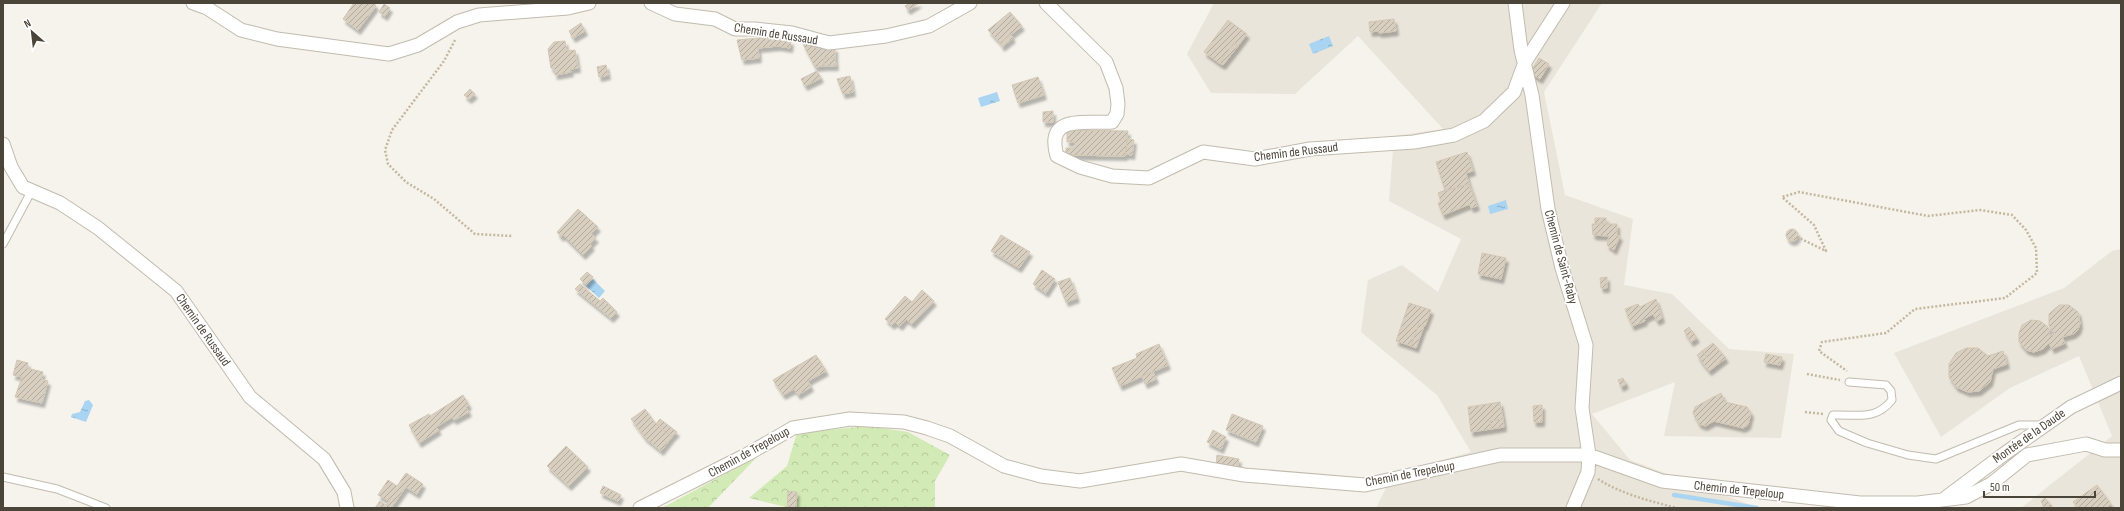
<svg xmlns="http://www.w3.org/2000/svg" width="2124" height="511" font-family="'Sofia Sans Condensed',sans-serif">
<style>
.residential{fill:#eae5da}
.forest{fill:url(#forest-crowns)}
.water{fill:url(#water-ripples)}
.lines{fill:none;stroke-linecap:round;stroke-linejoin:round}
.stream{stroke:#a9d4f2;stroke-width:4.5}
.building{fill:url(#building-hatch);stroke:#d3c7b4;filter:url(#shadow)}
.service-casing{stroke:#c2bbae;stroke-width:9}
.minor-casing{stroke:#c2bbae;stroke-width:15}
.path{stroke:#c4b79f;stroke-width:2.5;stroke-dasharray:2 2;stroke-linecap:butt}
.service{stroke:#fff;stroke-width:7}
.minor{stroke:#fff;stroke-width:13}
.labels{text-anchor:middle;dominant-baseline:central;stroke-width:3.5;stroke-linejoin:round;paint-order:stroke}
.street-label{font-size:13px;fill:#4b4439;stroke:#fff}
</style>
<defs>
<pattern id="forest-crowns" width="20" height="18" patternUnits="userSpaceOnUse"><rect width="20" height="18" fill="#d2eab5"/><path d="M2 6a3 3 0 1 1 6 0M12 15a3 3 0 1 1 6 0" fill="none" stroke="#b6ca9c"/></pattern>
<pattern id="water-ripples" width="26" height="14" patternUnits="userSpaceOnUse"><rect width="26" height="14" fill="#a9d4f2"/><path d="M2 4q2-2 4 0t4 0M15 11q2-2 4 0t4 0" fill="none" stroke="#8caec5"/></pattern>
<pattern id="building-hatch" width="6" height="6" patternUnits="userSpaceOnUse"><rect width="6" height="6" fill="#d8cfc1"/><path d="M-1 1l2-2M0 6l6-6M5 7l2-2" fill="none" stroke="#b1aa9e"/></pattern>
<filter id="shadow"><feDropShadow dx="2.5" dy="4.5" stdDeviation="1" flood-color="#0004"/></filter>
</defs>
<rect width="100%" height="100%" fill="#f6f3ec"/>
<path class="residential" d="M1214 3H1602L1544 92 1565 195 1633 219 1624 285 1672 294 1729 349 1794 354 1781 438 1664 436 1675 382 1592 414 1630 460 1759 508H1376L1393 474 1471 452 1437 395 1361 332 1368 280 1402 265 1438 292 1461 239 1389 201 1394 136 1443 129 1358 36 1295 94 1211 93 1187 54Z
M2121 249V508H2021L2112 436 2079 356 2010 388 1941 437 1894 353 2064 288 2112 251Z"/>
<path class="forest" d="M868 426 908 432 950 455 935 481V508H790L749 498 787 466 797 433Z
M757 457 708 508H662Z"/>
<path class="water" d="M1329 36 1333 46 1313 54 1309 44Z
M997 92 1000 101 981 107 978 98Z
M1506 200 1508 209 1490 214 1488 206Z
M593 279 605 291 599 298 586 286Z
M89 400 93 405 86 422 71 417 72 414 80 412 85 401Z"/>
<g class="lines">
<path class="stream" d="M1674 495 1757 508"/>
</g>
<path class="building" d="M354 3H374L376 6 358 30 343 19Z
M910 3H919L908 10 905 6Z
M384 4 390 8 385 16 379 12Z
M1010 12 1022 26 1000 43 988 30Z
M1394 19 1396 31 1379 33 1378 31 1370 32 1369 22Z
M1228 20 1247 34 1238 46 1234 43 1219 63 1204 52Z
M581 23 585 31 573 38 569 31Z
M1010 34 1013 38 1002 47 1000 43Z
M769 37 791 41 790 48 778 46 758 48 759 58 742 60 737 40Z
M565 41 567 51 575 50 578 68 570 69 571 72 555 75 554 68H551L548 49 554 42Z
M1234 43 1238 46 1223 65 1219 63Z
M803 44 835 48V58H824V66L815 67Z
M824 58H835L836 66H824Z
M1539 58 1549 64 1540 79 1530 73Z
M606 65 608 75 599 77 597 67Z
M817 71 821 78 805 86 801 79Z
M850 76 853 92 843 94 837 79Z
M1038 77 1044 95 1018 103 1012 85Z
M470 89 475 94 469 99 464 95Z
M1053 111V122H1043V112Z
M1067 130 1128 131 1125 156 1066 155V148H1074L1075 142H1067Z
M1128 139 1134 140 1132 155 1125 154Z
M1467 152 1473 171 1466 173 1469 184 1438 193 1445 190 1436 162Z
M1469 184 1477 206 1471 208 1470 204 1443 215 1438 203 1441 202 1438 193Z
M578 209 598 227 591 234 596 238 590 244 592 246 583 255 563 235 561 237 557 232Z
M1595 218H1606V224H1595Z
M1592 224H1617V235L1620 236 1614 250 1607 245 1609 236 1593 235Z
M1786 235a6 6 0 1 1 12 0a6 6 0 1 1-12 0Z
M1001 235 1030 252 1019 268 991 251Z
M1482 253 1506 258 1501 279 1478 274Z
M1042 270 1055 279 1046 293 1033 284Z
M587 272 593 277 586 285 580 279Z
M1607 277V288H1601L1600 278Z
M1070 278 1077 298 1066 302 1058 282Z
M580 284 600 301 603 298 617 312 611 318 575 289Z
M922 290 934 301 912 324 906 319 900 326 895 322 892 325 885 319 905 296 912 302Z
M1656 299 1662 318 1657 321 1653 314 1644 319 1645 321 1632 326 1625 309 1638 304 1640 307Z
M1409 303 1431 310 1425 326 1419 324 1411 346 1396 341Z
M2059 305H2069L2078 312 2080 324 2078 330 2073 334 2062 337 2065 343 2052 349 2049 343 2043 349 2034 352 2026 350 2019 342V333L2022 325 2031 320 2040 321 2048 327 2050 336 2055 334 2049 326V314Z
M1419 324 1424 326 1416 348 1411 346Z
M1689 327 1697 338 1691 342 1684 331Z
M1713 343 1726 358 1709 371 1701 361 1707 357 1702 351Z
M1159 344 1168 365 1120 386 1112 368 1137 358 1136 354Z
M1966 348H1978L1988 356 2003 351 2007 364 1993 369 1990 382 1979 391 1968 392 1956 387 1949 377V364L1956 353Z
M1702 351 1707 357 1701 361 1697 355Z
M1766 354 1782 357 1780 365 1764 362Z
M816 355 826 371 808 381 811 387 798 395 794 389 783 395 773 380Z
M17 360 28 363 27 368 43 372 41 379 48 381 42 403 15 397 22 377 13 375Z
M1153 372 1156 379 1145 384 1142 376Z
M1623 378 1626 384 1621 387 1618 380Z
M1721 393 1725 402 1747 407 1751 413 1748 425 1743 428 1714 421 1705 426 1699 424 1693 413 1695 407Z
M463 395 469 405 466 407 469 412 454 420 452 417 436 427 439 430 419 443 409 425 429 414 430 416Z
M1500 402 1503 419 1490 421 1491 429 1471 432 1468 407Z
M1542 405V422H1534L1533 406Z
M645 409 656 424 672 437 661 451 645 438 631 419Z
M1232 414 1263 426 1256 442 1226 430Z
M660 419 677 432 672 437 656 424Z
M1503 419 1504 427 1491 429 1490 421Z
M1213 430 1226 437 1221 449 1207 442Z
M566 446 588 467 569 486 547 466Z
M1217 455 1239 459 1237 470 1216 467Z
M406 473 423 484 417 494 406 487 391 508H375L380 501 386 505 389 501 378 495 388 480 397 486Z
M2097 485 2111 504 2105 508H2078L2073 502Z
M603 486 621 495 618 501 600 493Z
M788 491 797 492 796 508H787Z
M2045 498 2052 506 2049 508H2044L2041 501Z"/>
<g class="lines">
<g class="service-casing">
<path id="service" d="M3 244 32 190
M1849 382 1886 385 1891 391 1892 400C1875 421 1858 414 1833 415L1831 420 1839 431 1867 443 1908 455 1936 459 2019 425H2044
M3 477 57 489 106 508"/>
</g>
<g class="minor-casing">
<path id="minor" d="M193 3 207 8 241 30 277 39 389 54 418 45 457 22 479 15 568 8 589 3
M651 3 675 14 715 19 735 29H755L792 33 829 43 886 36 929 26 970 3
M1046 3 1106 62 1116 88 1118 104 1117 114 1112 122C1084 124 1045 114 1057 156L1080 167 1112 176 1149 178 1203 152 1255 159 1310 149 1414 142 1454 135 1484 121 1514 92 1525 62 1563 3
M1515 3 1521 50 1532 95 1548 209 1562 268 1586 345 1582 408 1589 455 1588 472 1573 508
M3 144 11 167 23 187 60 203 98 228 176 291 250 397 324 459 344 492 347 508
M1944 499 2004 454 2071 407 2121 383
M640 508 746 455 793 428 850 419 904 422 927 428 950 436 1004 466 1041 476 1080 481 1181 464 1244 475 1365 485 1500 455H1589L1662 481 1860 503H1918L1966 497 1991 484 2027 455 2086 444 2105 450H2121"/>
</g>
<path class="path" d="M455 40 444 61 392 130 385 150 388 164 406 182 434 199 475 234 512 236
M1797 237 1826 251 1814 225 1782 197 1799 192 1928 216 1980 210 2012 215 2026 230 2036 248 2037 273 2005 298 1915 309 1886 333 1822 342 1819 351 1847 371
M1807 374 1840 380
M1805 412 1823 414
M1598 479C1621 494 1650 501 1677 508"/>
<use href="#service" class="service"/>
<use href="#minor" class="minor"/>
</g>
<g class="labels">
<g class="street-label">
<text transform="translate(776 34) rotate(9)">Chemin de Russaud</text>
<text transform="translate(1296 152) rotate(-7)">Chemin de Russaud</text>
<text transform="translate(1561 257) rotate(75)">Chemin de Saint-Raby</text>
<text transform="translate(203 330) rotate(55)">Chemin de Russaud</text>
<text transform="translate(2029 436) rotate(-35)">Montée de la Daude</text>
<text transform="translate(749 452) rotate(-29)">Chemin de Trepeloup</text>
<text transform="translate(1410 474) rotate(-11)">Chemin de Trepeloup</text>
<text transform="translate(1739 490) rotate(6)">Chemin de Trepeloup</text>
</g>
</g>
<rect width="2124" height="511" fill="none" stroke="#4b4439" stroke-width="8"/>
<g transform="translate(32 32) rotate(332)" stroke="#ffffff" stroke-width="3" paint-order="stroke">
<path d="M0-3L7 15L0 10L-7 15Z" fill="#4b4439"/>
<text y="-6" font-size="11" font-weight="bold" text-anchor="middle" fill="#4b4439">N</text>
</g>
<path d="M1984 491v6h111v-6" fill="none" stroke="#4b4439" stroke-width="2"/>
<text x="1990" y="491" font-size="12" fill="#4b4439" stroke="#ffffff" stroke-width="3" paint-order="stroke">50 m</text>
</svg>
